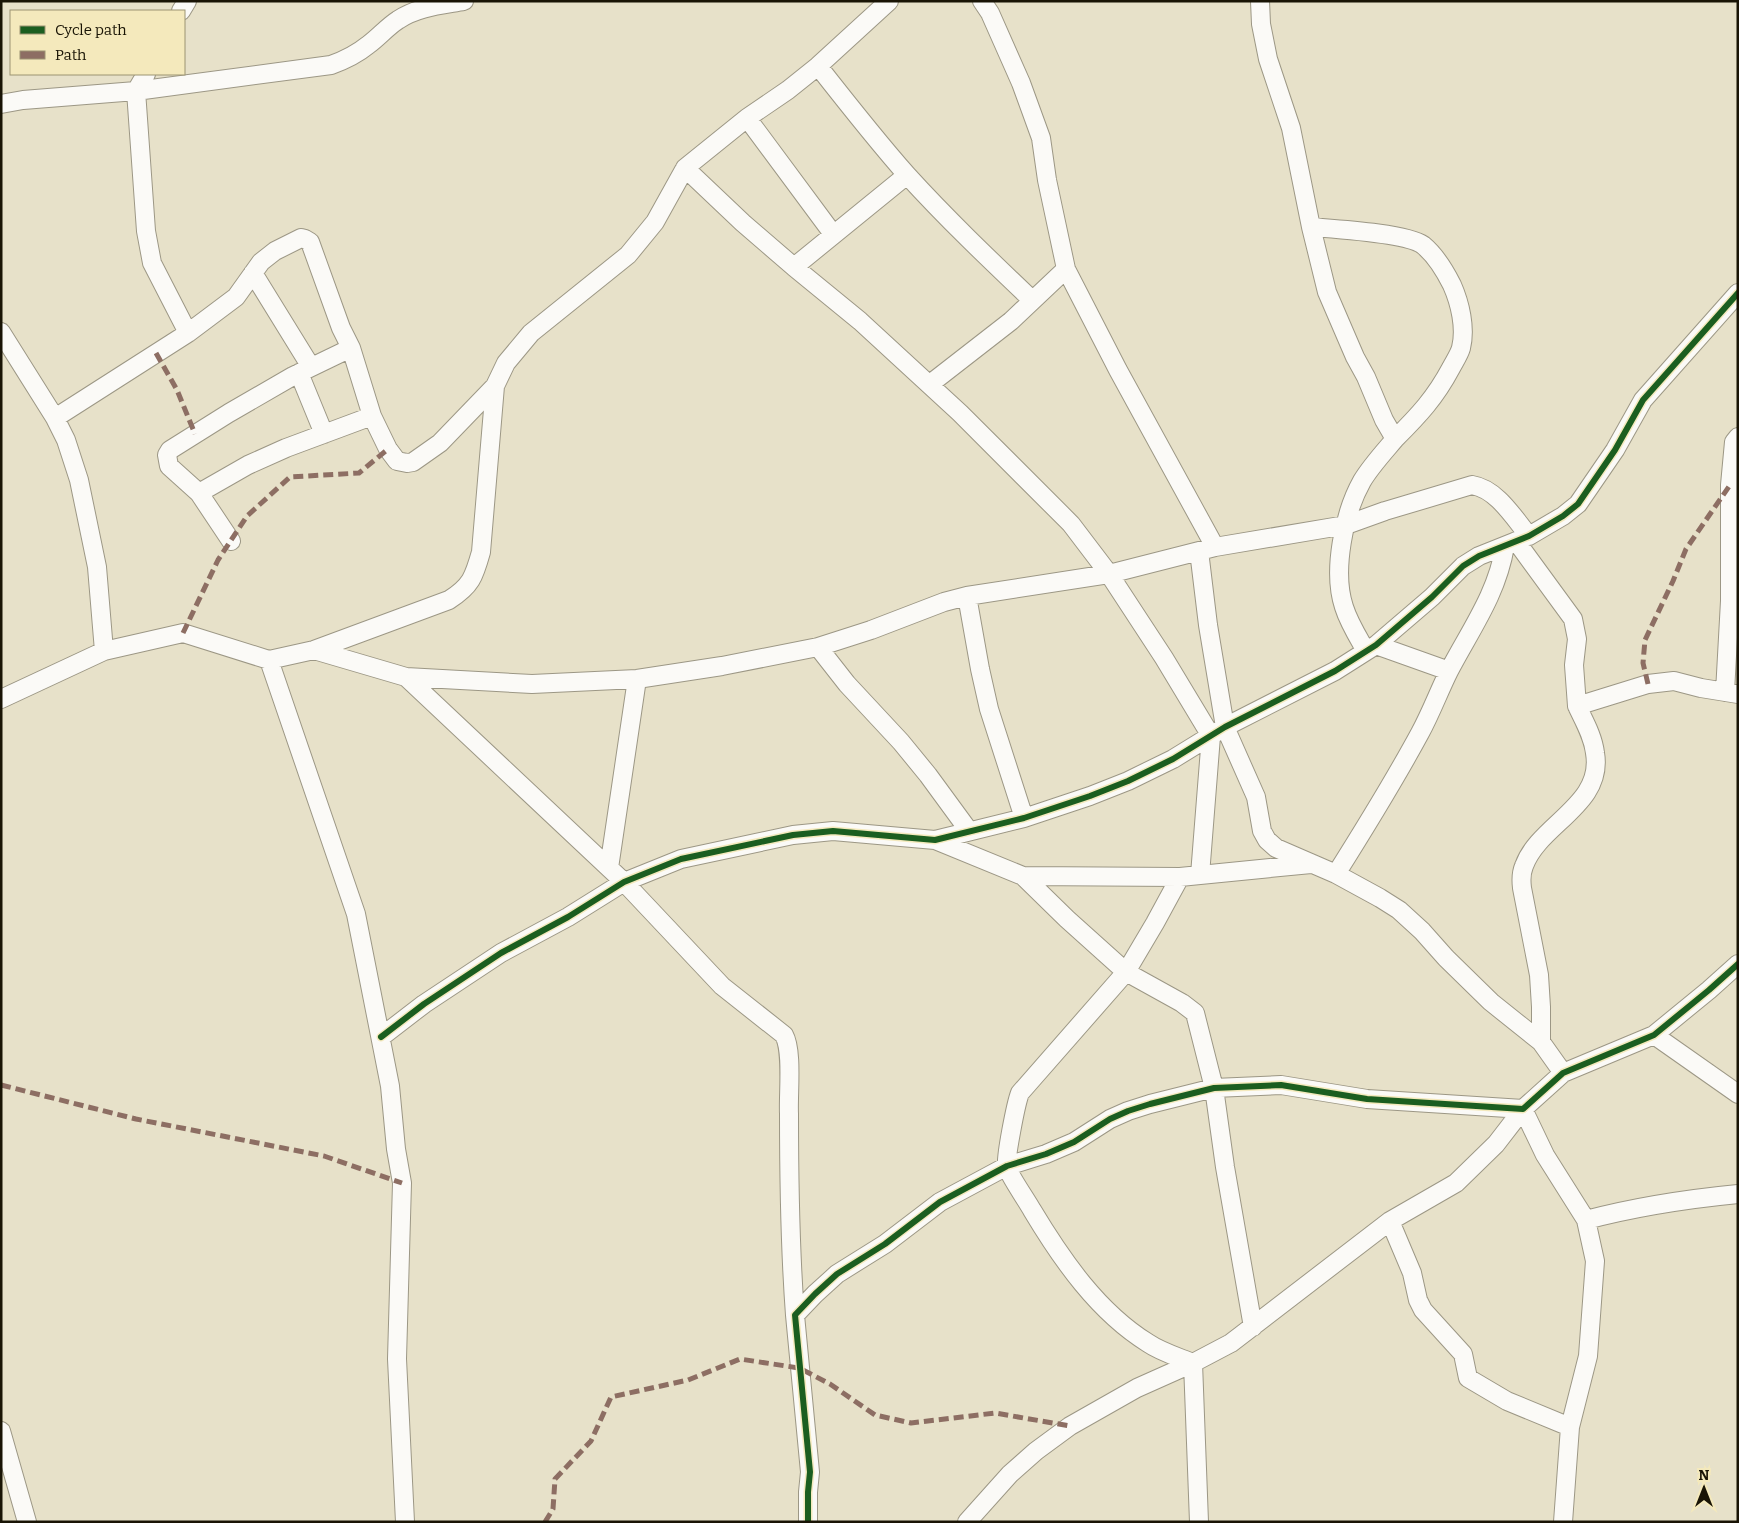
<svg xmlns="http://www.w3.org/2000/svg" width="1739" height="1523" font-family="Bitter,serif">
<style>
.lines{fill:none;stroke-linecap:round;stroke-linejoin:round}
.minor-casing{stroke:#9c9785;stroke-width:20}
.minor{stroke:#fbfaf7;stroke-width:18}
.quiet{stroke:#8d6e63;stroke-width:5;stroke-dasharray:10 5;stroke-linecap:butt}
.cycleway-casing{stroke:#f4e9bc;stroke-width:9}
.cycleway{stroke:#1b5e20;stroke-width:6}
</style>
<rect width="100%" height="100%" fill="#e7e1c9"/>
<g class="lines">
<g class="minor-casing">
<path id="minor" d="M982 1 990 13 1021 83 1041 138 1047 180 1066 269 1118 370 1215 547
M1260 1 1261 24 1268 59 1291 128 1311 227 1327 292 1355 357 1366 377 1384 420 1395 439C1384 452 1371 466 1362 481 1344 513 1332 571 1344 607 1349 623 1358 637 1366 651
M181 11 187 1
M818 66C847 103 876 140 907 175 947 219 989 259 1032 300
M146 74 136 91 146 231 152 263 188 333
M1 104 23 100 136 91 331 65C345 60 357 54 368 45 379 37 387 27 398 20 417 7 442 5 464 1
M747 118 833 234
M685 168 743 223 794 267 860 321 960 413 1071 524 1109 574 1164 658 1211 736 1200 875 1180 877 1023 876
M1311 227C1334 229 1406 233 1423 245 1435 255 1445 271 1452 285 1460 303 1466 328 1461 348 1459 355 1454 362 1451 368 1435 398 1419 415 1395 439
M794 267 907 175
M253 273 311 367
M1 332 55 418 66 440 79 480 97 567 104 651
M299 373 324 434
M930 384 1011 321 1066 269
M55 418 188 333 236 297 261 262 275 251 301 238 305 239 310 242 341 328 351 348 372 416 388 449 397 461 407 463 413 462 440 443 495 386
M199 493 248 465 286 448 372 416
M231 541 199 493 169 466 167 455 170 450 229 413 293 376 351 348
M1516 541 1573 619 1577 639 1574 665 1577 706
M1199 551 1208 625 1225 727 1256 797 1262 831 1267 840 1276 848 1336 874 1380 898 1399 910 1422 931 1446 958 1491 1002 1541 1042 1563 1073
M967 596 980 669 989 709 1024 818
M1376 645 1449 671
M818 647 847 684 901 742 928 775 969 831
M314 650 406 677 532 684 637 679 722 666 818 647 871 630 944 602 967 596 1109 574 1215 547 1346 525 1385 511 1472 485C1497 489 1514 518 1529 536
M269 660 356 914 390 1086 396 1149 402 1183 397 1359 405 1522
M406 677 624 882 722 986 784 1035C793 1051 788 1094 789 1114 789 1181 790 1248 795 1315
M1725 692 1730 601V485L1734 442 1738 437
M1 699 104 651 183 633 269 660 314 650 449 600C471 586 474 577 481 552L495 386 506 363 531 333 628 255 655 222 685 168 747 118 788 90 818 66 889 1
M935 840 1023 876 1067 919 1126 972 1182 1003 1195 1013 1214 1088 1225 1167 1253 1327
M609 868 637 679
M1336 874C1365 828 1394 781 1420 733 1431 713 1439 691 1449 671 1471 629 1497 594 1505 546
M1200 875 1311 864
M1180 877 1155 923 1126 972 1020 1093C1016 1103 1005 1159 1007 1167 1010 1177 1026 1199 1032 1210 1062 1260 1098 1312 1148 1343 1161 1352 1178 1357 1193 1363L1199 1522
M1654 1035 1738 1094
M381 1037 424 1004 501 953 568 917 624 882 681 859 793 835 833 831 935 840 1024 818 1090 796 1128 781 1173 759 1225 727 1335 671 1376 645 1432 597 1463 566 1479 556 1529 536 1563 516 1578 504 1615 450 1643 400 1738 293
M1541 1042V1007L1539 975 1522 888C1521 880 1521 873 1524 866 1539 824 1604 805 1595 753 1593 736 1584 721 1577 706L1648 684 1674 681 1701 688 1738 694
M1586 1220C1635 1207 1687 1199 1738 1194
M1390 1221 1412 1273 1418 1300 1423 1310 1463 1354 1468 1378 1507 1401 1570 1427
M1 1431 27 1522
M808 1522V1492L810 1472 795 1315 815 1294 837 1274 885 1244 940 1202 1007 1166 1046 1154 1074 1142 1110 1119 1128 1111 1150 1104 1214 1088 1281 1085 1367 1099 1523 1109 1563 1073 1654 1035 1709 990 1738 964
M967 1522 1010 1474 1036 1451 1070 1426 1137 1388 1193 1363 1231 1343 1390 1221 1456 1183 1496 1144 1523 1109 1545 1155 1586 1220 1595 1261 1588 1356 1570 1427 1563 1522"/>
</g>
<use href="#minor" class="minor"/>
<path class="quiet" d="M156 353 177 390 195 434
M183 633 218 560 247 516 290 477 359 473 388 449
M1648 684 1643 663 1645 640 1673 581 1686 549 1730 485
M1 1085 136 1119 324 1156 402 1183
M545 1522 553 1509 555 1479 591 1441 611 1397 688 1380 740 1359 799 1368 830 1384 875 1415 911 1423 995 1413 1070 1426"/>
<g class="cycleway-casing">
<path id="cycleway" d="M381 1037 424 1004 501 953 568 917 624 882 681 859 793 835 833 831 935 840 1024 818 1090 796 1128 781 1173 759 1225 727 1335 671 1376 645 1432 597 1463 566 1479 556 1529 536 1563 516 1578 504 1615 450 1643 400 1738 293
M808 1522V1492L810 1472 795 1315 815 1294 837 1274 885 1244 940 1202 1007 1166 1046 1154 1074 1142 1110 1119 1128 1111 1150 1104 1214 1088 1281 1085 1367 1099 1523 1109 1563 1073 1654 1035 1709 990 1738 964"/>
</g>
<use href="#cycleway" class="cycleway"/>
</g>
<rect width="1739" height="1523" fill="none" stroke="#191405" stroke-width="5"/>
<rect x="10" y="10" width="175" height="65" fill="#f4e9bc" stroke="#9c9473"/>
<rect x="20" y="26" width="25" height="8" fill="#1b5e20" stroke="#9c9473"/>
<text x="55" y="35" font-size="15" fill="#191405">Cycle path</text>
<rect x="20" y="51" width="25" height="8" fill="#8d6e63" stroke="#9c9473"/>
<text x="55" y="60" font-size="15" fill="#191405">Path</text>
<g transform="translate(1704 1488)" stroke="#f4e9bc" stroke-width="4" paint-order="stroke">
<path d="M0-4L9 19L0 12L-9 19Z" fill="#191405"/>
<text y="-8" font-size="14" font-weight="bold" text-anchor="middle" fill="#191405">N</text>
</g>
</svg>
